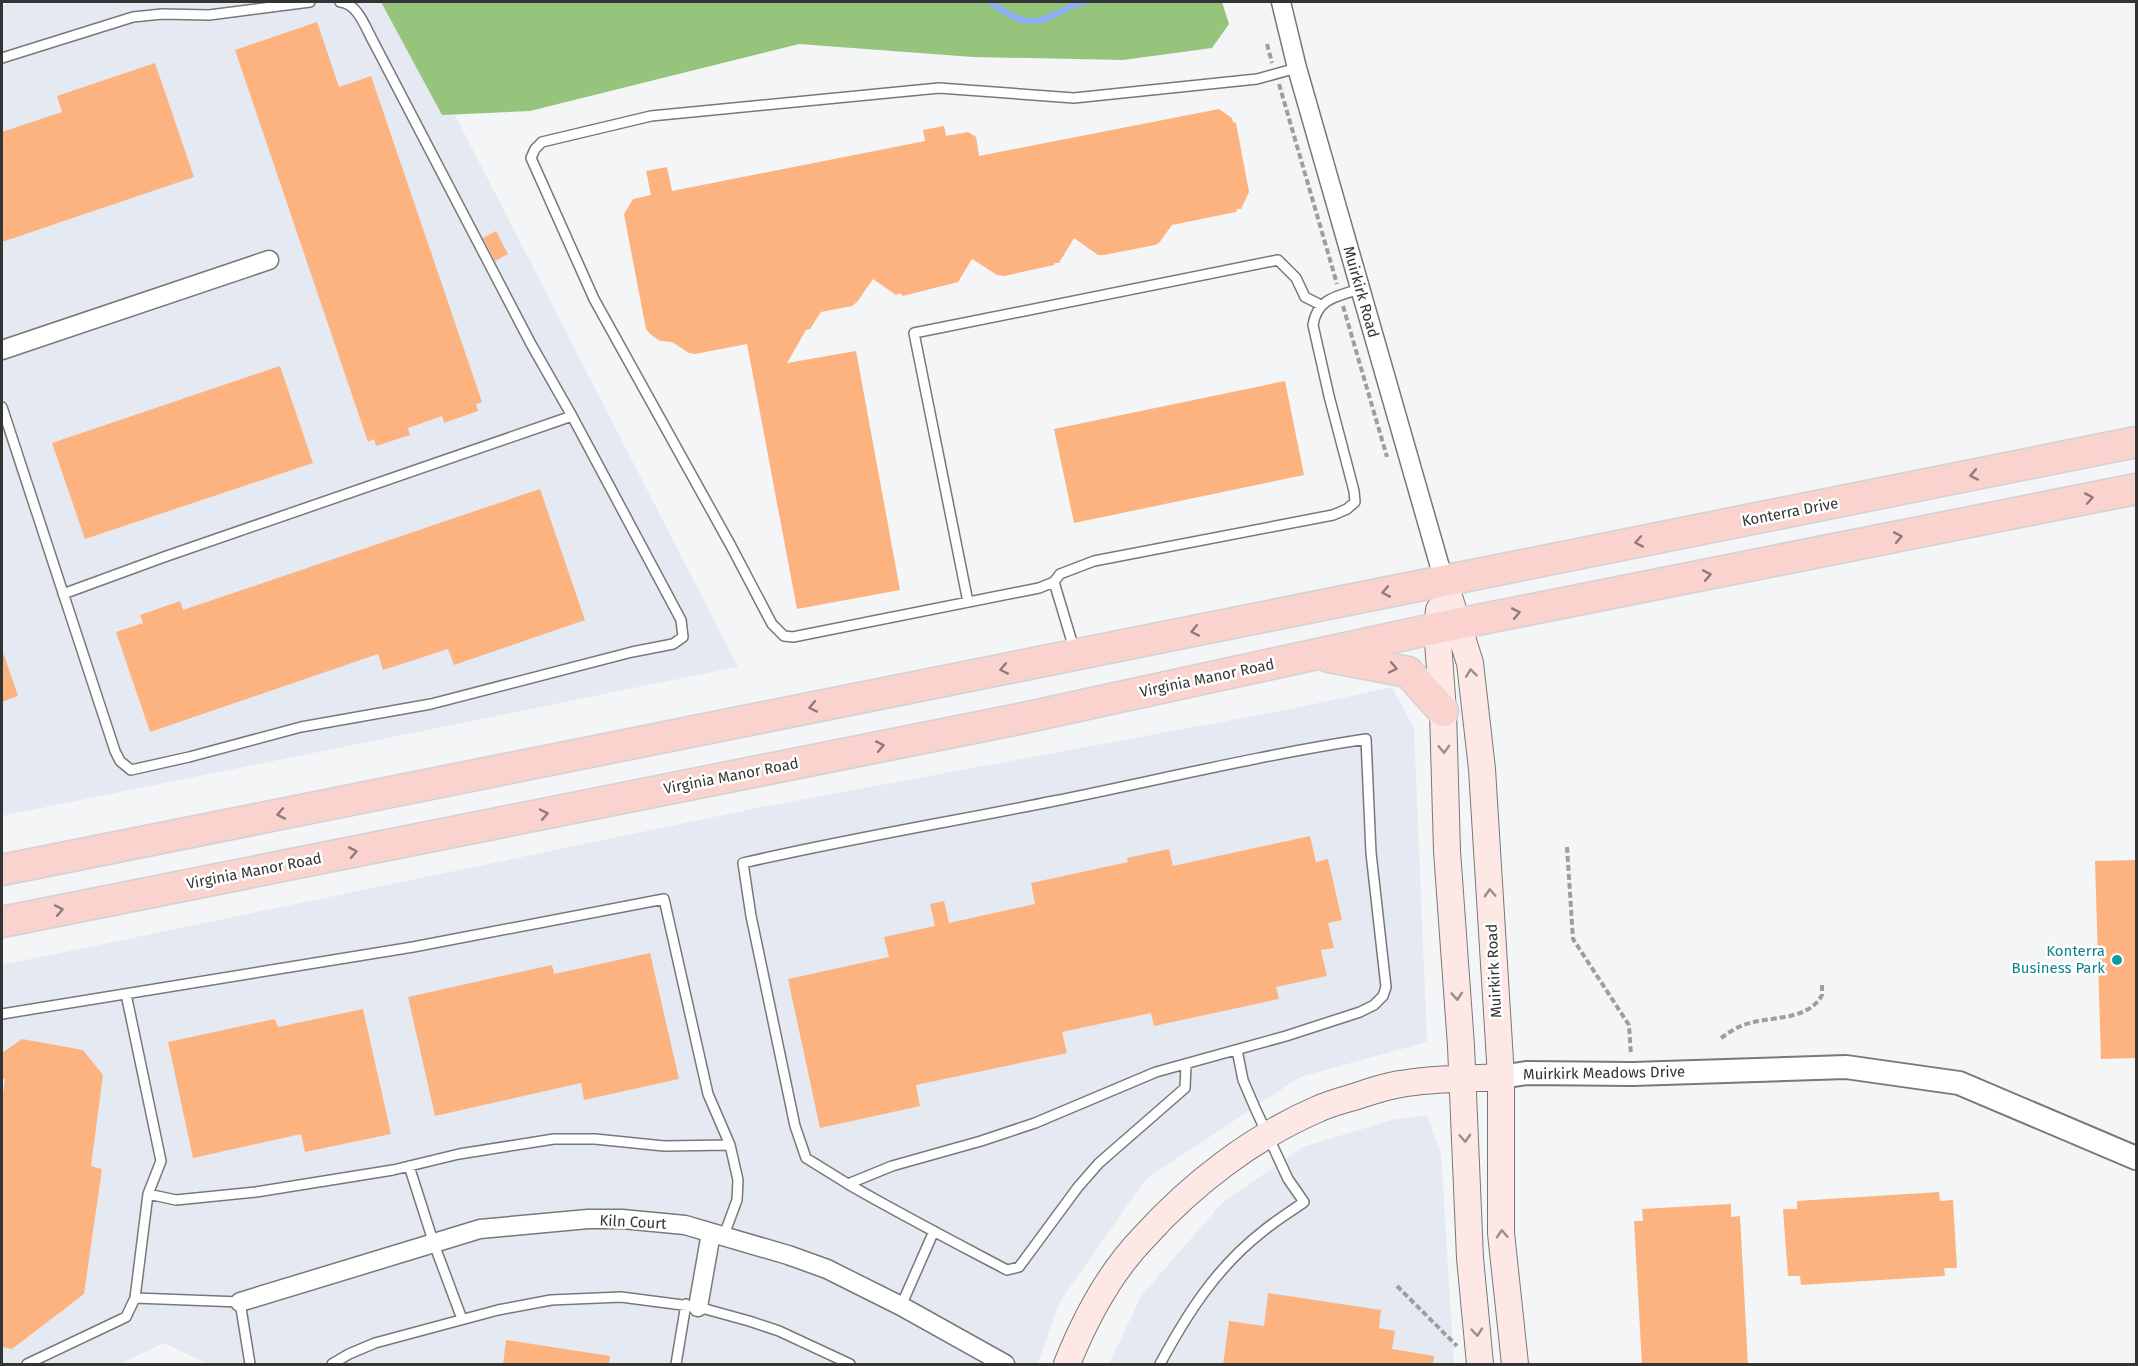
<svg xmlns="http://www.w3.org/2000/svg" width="2138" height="1366" font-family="'Fira Sans',sans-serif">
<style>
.built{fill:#e5eaf2}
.forest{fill:#96c47d}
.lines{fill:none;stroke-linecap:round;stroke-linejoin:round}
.stream{stroke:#8eb0f6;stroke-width:6}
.building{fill:#fcb380}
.service-casing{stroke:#777879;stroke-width:12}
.minor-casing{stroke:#777879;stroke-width:21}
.tertiary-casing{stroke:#777879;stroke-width:26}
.secondary-casing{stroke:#777879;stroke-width:28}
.primary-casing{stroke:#d2d2d2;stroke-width:33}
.path{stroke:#9d9e9f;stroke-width:4;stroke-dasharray:6 3;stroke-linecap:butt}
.service{stroke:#fff;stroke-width:9}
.minor{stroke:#fff;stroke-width:18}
.tertiary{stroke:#fff;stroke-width:22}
.secondary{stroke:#fde8e6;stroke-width:26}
.primary{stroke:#fad2ce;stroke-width:30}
.oneway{stroke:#8d7b79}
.oneway2{stroke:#988e8d}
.culture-dot{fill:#0f9aa8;stroke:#fff;stroke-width:2}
.labels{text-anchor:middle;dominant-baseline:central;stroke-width:5;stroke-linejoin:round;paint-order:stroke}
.street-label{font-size:15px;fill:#333434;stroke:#fff}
.culture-label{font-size:15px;fill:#0d838f;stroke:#fff;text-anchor:end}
</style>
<rect width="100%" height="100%" fill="#f4f5f6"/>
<path class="built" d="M10 2H397L738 667 2 816V6Z
M1392 687 1414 728 1427 1042 1300 1077 1146 1179 1059 1303 1038 1364H207L164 1343 120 1364H2V965L767 806 1286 710Z
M1427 1115 1441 1153 1454 1364H1109L1141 1296 1222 1203 1303 1147 1391 1120Z"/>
<path class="forest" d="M381 2H1222L1229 24 1212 48 1123 60 973 57 799 44 530 111 442 115Z"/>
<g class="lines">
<path class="stream" d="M990 2C1014 18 1027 29 1056 14 1067 9 1074 3 1087 2"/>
</g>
<path class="building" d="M317 22 339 87 371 76 482 402 476 404 478 411 444 423 442 416 408 428 410 435 376 446 374 439 368 442 235 50Z
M155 63 194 177 2 242V132L62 112 57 96Z
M1219 109 1232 118 1233 122 1236 123 1249 192 1241 209H1237L1236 212 1172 225 1159 243 1155 245 1104 255H1098L1074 238 1059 263H1055L1054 265 1004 276 997 275 972 259 958 282 903 296 900 293 896 295 873 279 857 302 852 306 821 312 810 329 806 330 787 363 856 351 900 590 797 609 747 344 695 354 689 353 672 342 660 341 650 334 646 329 624 214 633 199 651 195 646 171 667 167 672 191 925 141 923 130 944 126 946 136 968 132 976 137 979 156Z
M496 231 508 254 495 261 483 238Z
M280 366 313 463 85 539 52 443Z
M1285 381 1304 475 1074 523 1054 429Z
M540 489 585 620 454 665 448 649 383 670 378 654 150 732 116 632 143 623 140 615 180 601 183 610Z
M2 655H4L18 696 2 702Z
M1310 836 1316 862 1328 859 1342 920 1328 923 1334 948 1321 950 1327 976 1276 987 1279 999 1154 1026 1151 1013 1062 1032 1067 1053 916 1085 920 1106 820 1128 788 979 889 957 884 937 935 926 930 904 944 901 949 923 1035 904 1031 883 1128 862 1127 858 1169 849 1173 866Z
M2136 860V1058L2101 1059 2095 861Z
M650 953 679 1079 584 1100 581 1083 435 1116 408 997 552 965 554 974Z
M363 1009 391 1134 305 1152 301 1134 193 1158 168 1042 275 1019 278 1027Z
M22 1039 83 1050 103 1075 91 1166 102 1169 84 1294 12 1349 2 1347V1103L5 1079 2 1078V1053Z
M1939 1192 1940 1201 1953 1200 1957 1268H1944L1945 1276 1801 1285 1800 1276H1788L1783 1209H1797V1201Z
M1731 1204V1217L1740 1216 1748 1365H1642L1634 1221H1643L1642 1209Z
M1268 1293 1381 1310 1379 1328 1395 1331 1392 1349 1434 1356 1433 1365H1223L1229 1321 1264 1326Z
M506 1340 610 1356 609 1365H503Z"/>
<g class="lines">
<g class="service-casing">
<path id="service" d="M2 58 133 17 162 14 209 15 310 2
M1297 68 1257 79 1074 98 939 88 651 116 542 142 535 149 531 158 594 299 731 546 772 624 784 636 793 637 1039 588 1054 582 1060 574 1094 561 1333 515 1347 509 1355 502 1354 491 1329 396 1313 325C1317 298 1338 296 1360 289
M2 407 115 751 120 761 131 770 189 757 301 727 431 704 632 652 673 644 683 637 681 620 572 416 531 344 374 43C366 29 358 3 340 2
M1054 582 1075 652
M63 594 164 557 572 416
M968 602 914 333 1278 260 1296 278 1305 297 1321 305
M1366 739 1371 853 1386 987 1383 996 1374 1005 1360 1012 1286 1036 1156 1072 1035 1123 981 1141 892 1166 848 1184 806 1158 795 1126 751 916 743 863C846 839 950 822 1054 801 1158 780 1261 755 1366 739Z
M126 994 161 1161 148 1194
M2 1014 413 947 664 899 708 1094 730 1145 738 1180 737 1200 724 1235
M409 1166 434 1244 462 1319
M848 1184C900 1214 954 1242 1007 1270L1019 1267 1078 1187 1099 1163 1185 1088 1186 1065
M135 1298 240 1302 250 1364
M901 1306 934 1231
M27 1364 126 1317 135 1298 148 1194 176 1200 256 1192 393 1170 459 1154 554 1139H595L664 1146 730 1145
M332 1364 349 1354 375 1343 498 1310 551 1300 621 1297 698 1307 749 1321 779 1331 850 1364
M676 1364 686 1304
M1160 1364C1187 1314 1216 1268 1262 1232 1275 1221 1290 1212 1304 1202L1288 1179 1255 1108 1243 1080 1237 1050"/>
</g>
<g class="minor-casing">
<path id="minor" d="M1281 2 1297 68 1444 581
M2 350 269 260
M240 1302 480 1229 588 1219H622L685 1225 788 1255 827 1269 901 1306 1005 1364
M698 1307 711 1233"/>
</g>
<g class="tertiary-casing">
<path id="tertiary" d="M1501 1077 1526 1073 1633 1074 1846 1067 1959 1083 2136 1158"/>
</g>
<g class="secondary-casing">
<path id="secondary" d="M1444 581 1470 663 1482 769 1501 1077V1233L1515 1364
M1439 610 1437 628 1443 711 1447 851 1461 1046 1470 1258 1480 1364
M1067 1364C1085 1319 1110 1272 1144 1237 1192 1184 1253 1137 1318 1109 1331 1103 1344 1100 1357 1096 1372 1091 1386 1086 1401 1084 1433 1078 1468 1079 1501 1077"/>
</g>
<g class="primary-casing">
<path id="primary" d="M1329 657 1408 672 1443 711
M2 870 2136 442
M2 922 1014 720 1437 628 2136 489"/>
</g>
<path class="path" d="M1267 44 1272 63
M1279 84 1337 284
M1343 306 1387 457
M1567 847 1573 939 1629 1025 1631 1055
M1721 1038C1727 1034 1734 1029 1741 1026 1766 1015 1807 1023 1822 995V985
M1397 1286 1457 1346"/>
<use href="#service" class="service"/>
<use href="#minor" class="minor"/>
<use href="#tertiary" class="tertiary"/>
<use href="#secondary" class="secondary"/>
<use href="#primary" class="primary"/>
</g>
<defs><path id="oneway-chevron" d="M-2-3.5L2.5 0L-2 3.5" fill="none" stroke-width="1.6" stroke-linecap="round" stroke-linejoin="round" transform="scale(1.5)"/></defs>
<g class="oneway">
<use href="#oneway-chevron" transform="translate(1974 475) rotate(169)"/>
<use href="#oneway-chevron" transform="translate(2089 498) rotate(-11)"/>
<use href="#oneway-chevron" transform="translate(1898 537) rotate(-11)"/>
<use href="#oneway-chevron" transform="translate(1639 542) rotate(169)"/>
<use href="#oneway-chevron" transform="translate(1707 575) rotate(-11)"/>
<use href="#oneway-chevron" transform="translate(1386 592) rotate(169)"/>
<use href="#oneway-chevron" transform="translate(1516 613) rotate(-11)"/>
<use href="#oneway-chevron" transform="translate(1195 631) rotate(169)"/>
<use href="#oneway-chevron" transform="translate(1393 668) rotate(12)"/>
<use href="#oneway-chevron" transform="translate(1004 669) rotate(169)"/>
<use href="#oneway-chevron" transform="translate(813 707) rotate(169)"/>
<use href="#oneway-chevron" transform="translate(880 746) rotate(-11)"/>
<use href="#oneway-chevron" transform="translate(281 814) rotate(169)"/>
<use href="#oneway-chevron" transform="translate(544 814) rotate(-12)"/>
<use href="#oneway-chevron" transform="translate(353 852) rotate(-11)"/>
<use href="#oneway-chevron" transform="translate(59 910) rotate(-11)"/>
</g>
<g class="oneway2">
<use href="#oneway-chevron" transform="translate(1471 673) rotate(-97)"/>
<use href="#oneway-chevron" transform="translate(1444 749) rotate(88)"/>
<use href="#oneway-chevron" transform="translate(1490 893) rotate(-93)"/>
<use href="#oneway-chevron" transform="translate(1457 996) rotate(86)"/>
<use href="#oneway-chevron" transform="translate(1465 1138) rotate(87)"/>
<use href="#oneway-chevron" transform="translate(1502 1234) rotate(-93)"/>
<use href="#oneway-chevron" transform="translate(1477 1332) rotate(85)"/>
</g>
<circle class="culture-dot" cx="2117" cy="960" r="6"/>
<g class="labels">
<g class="street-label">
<text transform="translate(1361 292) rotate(74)">Muirkirk Road</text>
<text transform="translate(1790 512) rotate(-11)">Konterra Drive</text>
<text transform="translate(1207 678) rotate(-12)">Virginia Manor Road</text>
<text transform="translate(731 776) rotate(-11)">Virginia Manor Road</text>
<text transform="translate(254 871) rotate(-11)">Virginia Manor Road</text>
<text transform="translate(1494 971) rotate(-93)">Muirkirk Road</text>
<text transform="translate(1604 1073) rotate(-1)">Muirkirk Meadows Drive</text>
<text transform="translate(633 1222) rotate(3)">Kiln Court</text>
</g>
<g class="culture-label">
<text x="2105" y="951">Konterra<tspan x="2105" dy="17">Business Park</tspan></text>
</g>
</g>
<rect width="2138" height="1366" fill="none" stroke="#333434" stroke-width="6"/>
</svg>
